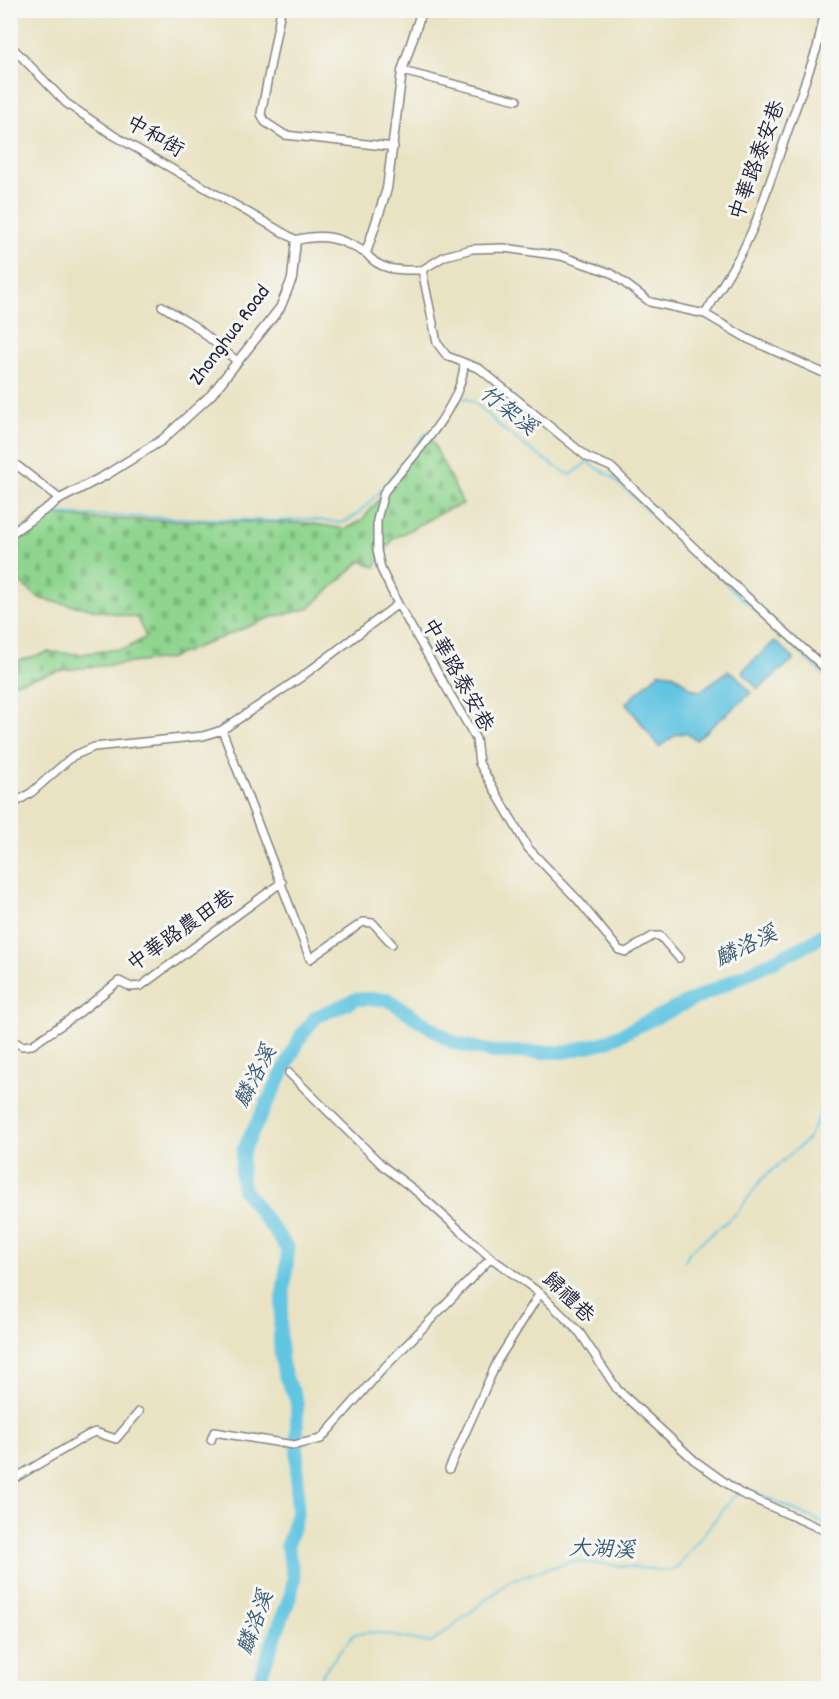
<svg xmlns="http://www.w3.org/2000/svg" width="839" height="1699" font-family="Dekko,'LXGW WenKai TC',sans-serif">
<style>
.cemetery{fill:url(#cemetery-stones);stroke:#587c65;stroke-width:1.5}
.water{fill:#62c5e1;stroke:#42748e;stroke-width:1.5}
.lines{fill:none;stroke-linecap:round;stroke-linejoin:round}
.stream{stroke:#62c5e1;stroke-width:2}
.river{stroke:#62c5e1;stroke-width:14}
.minor-casing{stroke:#86827f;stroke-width:10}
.tertiary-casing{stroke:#86827f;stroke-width:11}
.minor{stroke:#fff;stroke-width:7}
.tertiary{stroke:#fff;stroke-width:8}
.labels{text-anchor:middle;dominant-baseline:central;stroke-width:6;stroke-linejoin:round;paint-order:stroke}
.street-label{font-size:21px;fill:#22223b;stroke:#f6f6f2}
.water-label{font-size:22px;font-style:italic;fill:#385b75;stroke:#f6f6f2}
</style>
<defs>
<pattern id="cemetery-stones" width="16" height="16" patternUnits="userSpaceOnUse" patternTransform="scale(1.5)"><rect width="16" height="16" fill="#8fd58f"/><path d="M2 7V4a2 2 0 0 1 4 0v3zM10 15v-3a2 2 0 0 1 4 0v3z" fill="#7bb77c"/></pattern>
</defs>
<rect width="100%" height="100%" fill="#f6f6f2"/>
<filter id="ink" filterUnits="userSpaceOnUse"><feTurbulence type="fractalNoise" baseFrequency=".0167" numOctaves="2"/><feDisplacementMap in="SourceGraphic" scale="12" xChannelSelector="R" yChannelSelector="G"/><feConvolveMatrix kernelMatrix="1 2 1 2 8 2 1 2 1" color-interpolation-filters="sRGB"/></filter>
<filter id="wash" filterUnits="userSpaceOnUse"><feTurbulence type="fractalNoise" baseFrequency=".008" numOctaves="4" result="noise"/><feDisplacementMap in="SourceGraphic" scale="24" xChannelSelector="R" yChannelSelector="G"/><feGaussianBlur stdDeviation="1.35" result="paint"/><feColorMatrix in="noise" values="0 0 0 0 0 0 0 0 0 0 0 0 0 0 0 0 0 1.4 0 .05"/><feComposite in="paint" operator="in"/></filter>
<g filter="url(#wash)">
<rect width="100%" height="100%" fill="#e9e3c3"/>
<path class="cemetery" d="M428 432 463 504 446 510 393 539 375 567 361 561 308 609 272 617 168 659 63 670 11 684V663L48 652 81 654 127 648 146 637 137 618 41 599 11 576V539L43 514 97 519 308 523 346 529 361 521 388 489Z"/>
<path class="water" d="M775 641 794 659 758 689 742 671Z
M728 671 736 675 751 693 696 740 686 733 677 734 659 747 626 703 660 672C683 672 683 689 700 691Z"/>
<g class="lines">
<path class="stream" d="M457 400 459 397C478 399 489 418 504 430 525 445 547 464 571 475L587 462 612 477 828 679
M45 514 279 521 309 519 342 523 354 517 378 494 425 434 433 436 445 420
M685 1261 689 1252 737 1213 762 1179 808 1139 819 1115 828 1072
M311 1688 354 1634 373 1632 431 1643 511 1580 572 1561 670 1571 678 1566 733 1497 748 1489 828 1525"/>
<path class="river" d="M269 1688 261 1674 291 1594 294 1578 287 1546 297 1513V1405C296 1393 289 1387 285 1375 273 1335 286 1290 288 1249L243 1189 241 1175 243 1151 302 1034 316 1017 357 999H387L454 1043 493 1052H565L605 1042 813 942 828 931"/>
</g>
</g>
<g filter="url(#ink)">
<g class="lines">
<g class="minor-casing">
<path id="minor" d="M281 10 261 114 265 122 285 135 394 147
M825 10 817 48 755 224 743 250 705 314 748 339 828 375
M10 45 66 103 113 135 296 240
M402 71 517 100
M366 253C380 272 401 270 422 270L437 343 447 356 480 369 587 457 611 467 710 563 828 671
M422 270 445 256 472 249 504 248 561 256 611 273 650 302 705 314
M162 306 196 327 238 362
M464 364C462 408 410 459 384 492L377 520V550L381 569 398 604 476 739 479 763 528 848 578 900 619 950 626 952 653 936H660L679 958
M10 460 60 499
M222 730 310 959 363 922 373 923 392 944
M10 806 32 792 73 756 94 747 203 736 222 730 300 678 398 604
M10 1039 22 1046 32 1045 79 1013 119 981 131 987 141 986 282 882
M289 1073 383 1166 417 1192 491 1258 540 1293 580 1333 617 1389 694 1460 740 1493 828 1532
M211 1440 214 1432 294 1445 321 1439 381 1371 491 1258
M449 1469 498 1360 540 1293
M10 1481 88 1435 95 1432 116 1439 139 1412"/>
</g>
<g class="tertiary-casing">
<path id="tertiary" d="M10 534 60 499 106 475 162 440 211 395 280 308 292 279 296 240C326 233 340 238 366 253L387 189 402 71 422 10"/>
</g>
<use href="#minor" class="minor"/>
<use href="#tertiary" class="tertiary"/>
</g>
</g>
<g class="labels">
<g class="street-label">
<text transform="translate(154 138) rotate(30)">中和街</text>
<text transform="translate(759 161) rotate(-70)">中華路泰安巷</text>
<text transform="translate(231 336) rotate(-53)">Zhonghua Road</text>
<text transform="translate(456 676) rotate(61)">中華路泰安巷</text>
<text transform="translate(182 932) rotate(-35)">中華路農田巷</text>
<text transform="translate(567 1299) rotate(44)">歸禮巷</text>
</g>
<g class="water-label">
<text transform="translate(507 412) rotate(38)">竹架溪</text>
<text transform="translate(747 948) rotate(-26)">麟洛溪</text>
<text transform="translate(257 1077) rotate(-63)">麟洛溪</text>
<text transform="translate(602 1551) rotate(2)">大湖溪</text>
<text transform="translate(257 1623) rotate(-70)">麟洛溪</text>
</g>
</g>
<rect width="839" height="1699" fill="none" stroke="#f6f6f2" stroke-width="36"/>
</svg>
